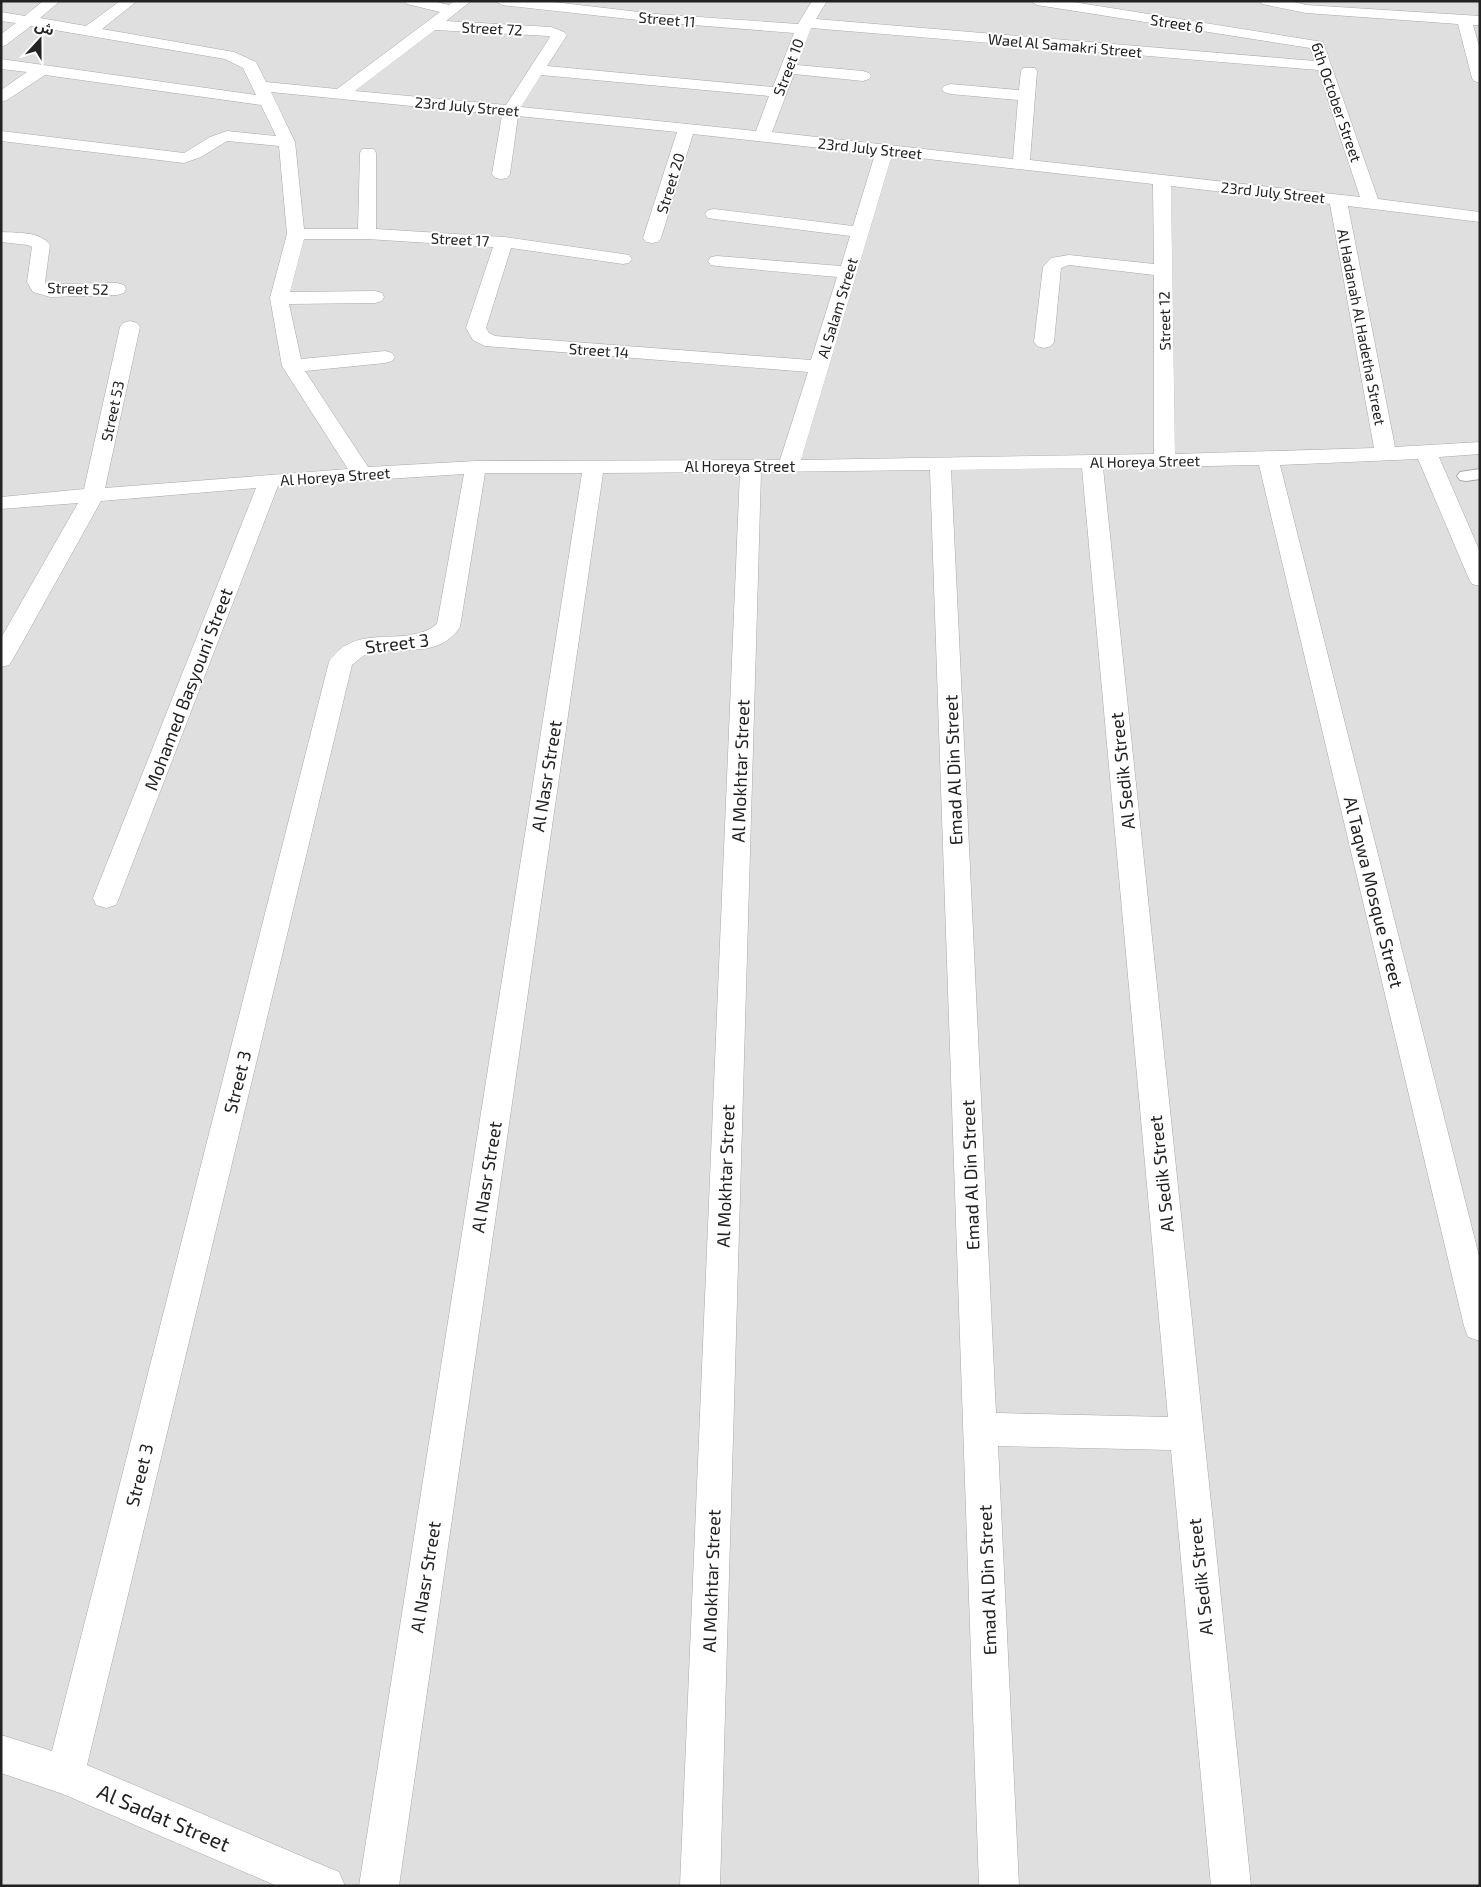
<svg xmlns="http://www.w3.org/2000/svg" width="1481" height="1887" font-family="'Exo 2','Noto Sans Arabic',sans-serif">
<style>
.residential{fill:#e0dfdf}
.lines{fill:none;stroke-linecap:round;stroke-linejoin:round}
.lane-casing{stroke:#a9a9a9;stroke-width:2}
.street-casing{stroke:#a9a9a9;stroke-width:1}
.lane{fill:#fff;fill-rule:evenodd}
.street{fill:#fff;fill-rule:evenodd}
.labels{text-anchor:middle;dominant-baseline:central;stroke-width:4;stroke-linejoin:round;paint-order:stroke}
.far-street-label{font-size:15px;fill:#222;stroke:#fff}
.street-label{font-size:18px;fill:#222;stroke:#fff}
.near-street-label{font-size:21px;fill:#222;stroke:#fff}
</style>
<rect width="100%" height="100%" fill="#f2efe9"/>
<path class="residential" d="M1 1H1480V1886H1Z"/>
<g class="lines">
<g class="lane-casing">
<path id="lane" d="M1480 469V479L1466 481 1460 480 1457 476 1460 472Z"/>
</g>
<g class="street-casing">
<path id="street" d="M43 1H60L40 18 86 26 120 1H137L102 29 234 52 256 62 266 82 337 89 440 12 407 4 405 1H432L449 5 454 1H471L446 21 551 27 564 32 567 35 547 66 773 87 794 33 656 22 502 5 495 1H545L656 14 798 24 812 1H827L816 19 1315 61 1310 48 1037 5 1030 1H1067L1323 42 1378 199 1480 212V222L1348 206 1395 447 1480 442V454L1439 457 1480 552V586L1472 584 1469 579 1418 459 1280 465 1480 1260V1341L1468 1337 1464 1326 1259 465 1103 468 1251 1886H1211L1171 1450 998 1446 1019 1886H979L930 470 761 472 720 1886H680L740 472 603 473 399 1886H359L582 473H485L460 627C438 660 403 645 372 652 364 654 358 660 352 665L87 1765 339 1872 345 1886H277L63 1794 1 1773V1735L52 1751 329 662C356 620 405 650 437 624L464 474 278 486 119 898 116 905 106 908 96 905 93 898 256 488 101 501 13 659 9 665 1 667V638L78 503 1 509V497L84 489 120 327 123 323 130 321 137 323 140 327 105 488 348 469 282 366 270 298 287 234 279 146 227 141 201 157 184 163 1 141V131L184 153 210 137 227 131 276 136 261 105 45 75 7 100 1 102V90L27 72 1 69V59L256 95 243 68 225 59 31 26 6 45 1 47V34L16 23 1 21V12L25 16ZM811 28 1318 70 1360 197 1030 160 1037 71 1035 68H1023L1021 71 1019 90 950 84 944 86 942 89 944 92 950 94 1018 100 1013 159 772 132 794 74 863 81 869 79 871 76 869 73 863 71 797 65ZM435 30 549 36 550 37 506 105 355 91ZM541 75 769 96 756 131 521 107ZM271 92 502 115 492 174 495 178 501 179 507 178 510 174 518 116 677 132 643 238 646 242 652 243 658 242 661 238 693 134 875 154 853 226 714 209 708 210 705 214 708 218 714 219 850 236 841 266 717 256 711 257 708 261 711 265 717 266 837 277 811 360 495 336 489 333 486 328 511 248 623 264 629 263 632 259 629 255 623 254 504 237 376 229V153L374 149H362L360 153 358 229H304L295 142ZM892 155 1153 184 1154 264 1069 255 1051 258 1043 267 1034 342 1037 346 1044 348 1051 346 1054 342 1061 268 1069 265 1154 275V454L801 460ZM1171 186 1330 204 1374 448 1175 454ZM304 239H367L493 247 466 328 473 340 485 346 808 372 780 460 476 461 368 467 305 371 385 363 392 361 395 357 392 353 385 351 301 359 289 304 375 303 382 301 384 297 382 293 375 291 290 292ZM1082 468 1168 1417 996 1413 951 470Z
M1260 1H1290L1306 5 1480 16V25H1473L1480 49V83L1474 81 1472 78 1458 24 1306 13 1262 4Z
M1 232C17 233 40 231 50 245L45 282 47 284 117 283 124 285 126 289 124 293 117 295 50 297 33 292 27 282 32 247 28 245 1 242Z"/>
</g>
<use href="#lane" class="lane"/>
<use href="#street" class="street"/>
</g>
<g class="labels">
<g class="far-street-label">
<text transform="translate(667 19) rotate(5)">Street 11</text>
<text transform="translate(1177 23) rotate(9)">Street 6</text>
<text transform="translate(492 28) rotate(3)">Street 72</text>
<text transform="translate(1065 45) rotate(5)">Wael Al Samakri Street</text>
<text transform="translate(788 67) rotate(-69)">Street 10</text>
<text transform="translate(1337 102) rotate(71)">6th October Street</text>
<text transform="translate(467 106) rotate(5)">23rd July Street</text>
<text transform="translate(870 148) rotate(6)">23rd July Street</text>
<text transform="translate(670 183) rotate(-73)">Street 20</text>
<text transform="translate(1273 192) rotate(6)">23rd July Street</text>
<text transform="translate(460 239) rotate(3)">Street 17</text>
<text transform="translate(78 288) rotate(2)">Street 52</text>
<text transform="translate(837 308) rotate(-73)">Al Salam Street</text>
<text transform="translate(1164 321) rotate(-91)">Street 12</text>
<text transform="translate(1362 327) rotate(79)">Al Hadanah Al Hadetha Street</text>
<text transform="translate(599 350) rotate(4)">Street 14</text>
<text transform="translate(112 411) rotate(-78)">Street 53</text>
<text transform="translate(1145 461) rotate(-1)">Al Horeya Street</text>
<text x="740" y="466">Al Horeya Street</text>
<text transform="translate(335 476) rotate(-4)">Al Horeya Street</text>
</g>
<g class="street-label">
<text transform="translate(397 643) rotate(-7)">Street 3</text>
<text transform="translate(188 689) rotate(-69)">Mohamed Basyouni Street</text>
<text transform="translate(953 770) rotate(-92)">Emad Al Din Street</text>
<text transform="translate(740 771) rotate(-88)">Al Mokhtar Street</text>
<text transform="translate(1122 771) rotate(-96)">Al Sedik Street</text>
<text transform="translate(546 776) rotate(-81)">Al Nasr Street</text>
<text transform="translate(1374 892) rotate(76)">Al Taqwa Mosque Street</text>
<text transform="translate(237 1082) rotate(-76)">Street 3</text>
<text transform="translate(1161 1174) rotate(-96)">Al Sedik Street</text>
<text transform="translate(970 1175) rotate(-92)">Emad Al Din Street</text>
<text transform="translate(725 1176) rotate(-88)">Al Mokhtar Street</text>
<text transform="translate(486 1177) rotate(-81)">Al Nasr Street</text>
<text transform="translate(139 1475) rotate(-76)">Street 3</text>
<text transform="translate(425 1577) rotate(-81)">Al Nasr Street</text>
<text transform="translate(1200 1577) rotate(-96)">Al Sedik Street</text>
<text transform="translate(987 1580) rotate(-92)">Emad Al Din Street</text>
<text transform="translate(711 1581) rotate(-88)">Al Mokhtar Street</text>
</g>
<g class="near-street-label">
<text transform="translate(164 1817) rotate(23)">Al Sadat Street</text>
</g>
</g>
<rect width="1481" height="1887" fill="none" stroke="#222222" stroke-width="5"/>
<g transform="translate(40 40) rotate(21)" stroke="#ffffff" stroke-width="4" paint-order="stroke">
<path d="M0-4L9 19L0 12L-9 19Z" fill="#222222"/>
<text y="-8" font-size="14" font-weight="bold" text-anchor="middle" fill="#222222">ش</text>
</g>
</svg>
